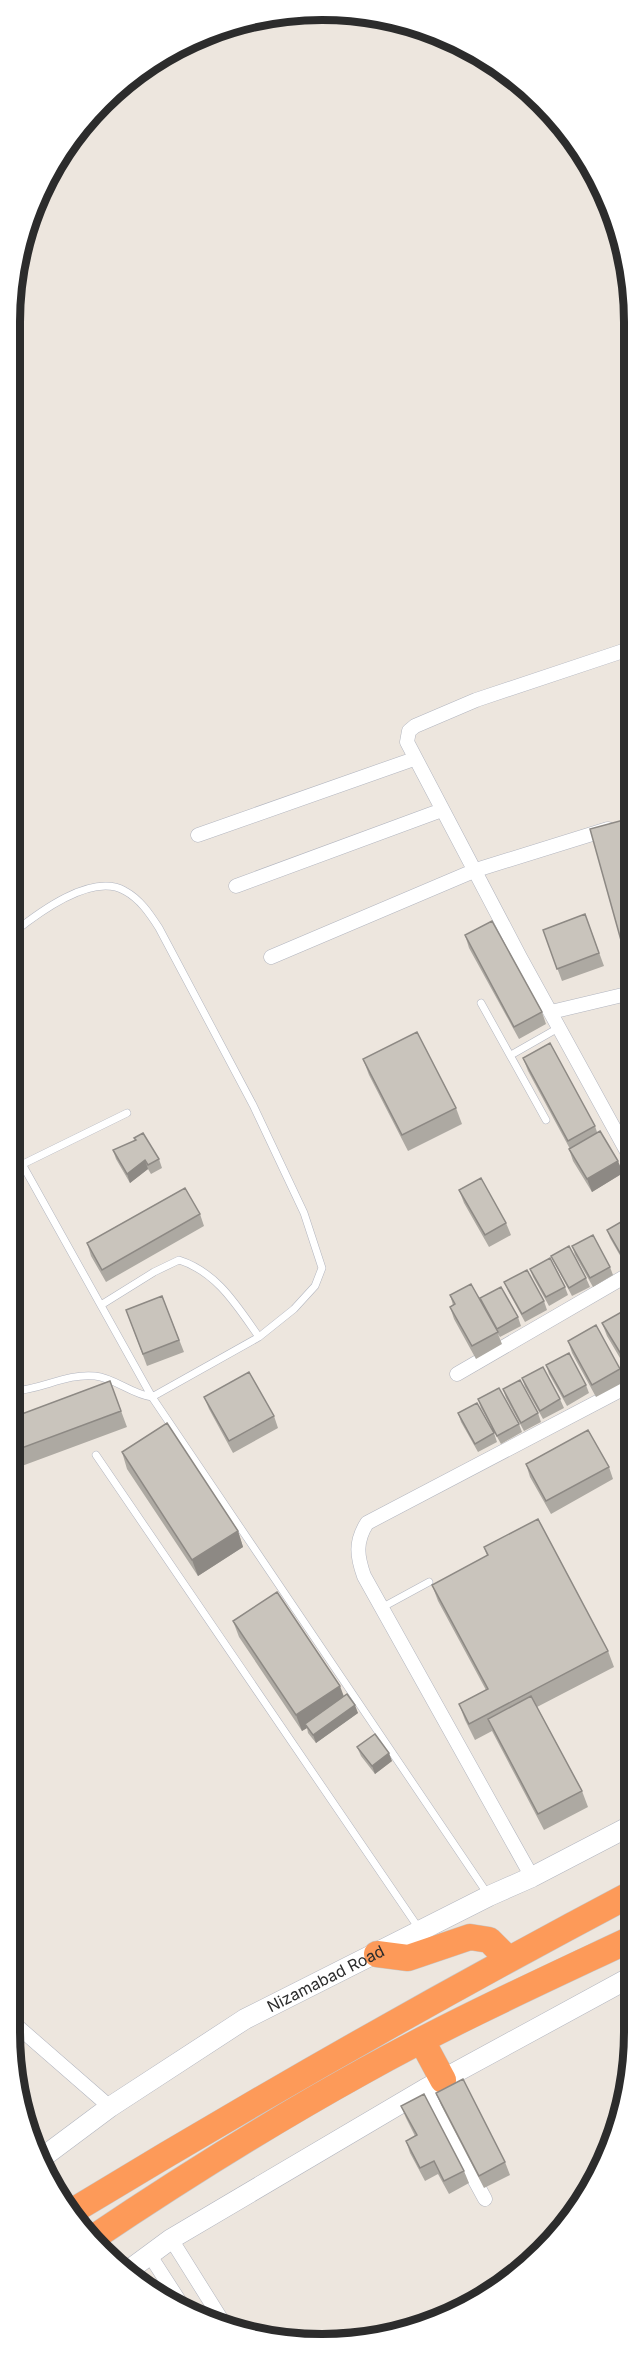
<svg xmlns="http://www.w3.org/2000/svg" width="644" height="2353" font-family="Inter,sans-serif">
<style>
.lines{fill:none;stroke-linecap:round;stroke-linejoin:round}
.lane-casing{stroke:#b2b5bf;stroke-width:8}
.street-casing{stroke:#b2b5bf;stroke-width:15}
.secondary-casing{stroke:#b2b5bf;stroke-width:21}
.highway-casing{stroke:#c8c8c8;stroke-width:27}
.lane{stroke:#fff;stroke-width:7}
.street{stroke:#fff;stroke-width:14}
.secondary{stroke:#fff;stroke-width:20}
.highway{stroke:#fd9a59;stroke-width:26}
.wall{fill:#ada9a2}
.shaded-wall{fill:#8d8984}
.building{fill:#c9c4bc;stroke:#8d8984;stroke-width:1.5}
.labels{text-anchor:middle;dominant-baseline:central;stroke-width:5;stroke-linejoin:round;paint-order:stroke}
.street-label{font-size:16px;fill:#2c2c2c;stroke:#fff}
.rim{fill:none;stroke:#2c2c2c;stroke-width:8}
</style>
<rect width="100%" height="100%" fill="#ede6de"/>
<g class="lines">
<g class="lane-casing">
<path id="lane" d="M481 1003 546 1120
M511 1055 560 1027
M12 1146 152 1397 487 1893
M23 1164 127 1113
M101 1305 154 1272 179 1260C217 1272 237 1306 259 1337
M11 1391C40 1391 65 1373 95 1376 115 1378 131 1394 152 1397L259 1337 294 1309 315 1286 322 1268 304 1213 253 1105 159 928C150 914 140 899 125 891 92 872 38 913 13 933
M96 1455 420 1930
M383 1607 429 1582"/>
</g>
<g class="street-casing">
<path id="street" d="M198 835 414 759
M236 886 442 810
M271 957 476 870 608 829
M551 1012 631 993
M631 1159 520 957 407 742 409 731 415 726 476 700 632 648
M457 1374 631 1273
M532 1877 364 1576C357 1556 355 1542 367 1523L630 1385
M9 2019 110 2107
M425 2089 485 2199
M171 2239 223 2322
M149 2254 187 2313"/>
</g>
<g class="secondary-casing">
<g id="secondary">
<path id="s1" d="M39 2160 110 2107 245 2019 489 1896 532 1877 630 1826"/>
<path d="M129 2270 171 2239 425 2089 629 1978"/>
</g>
</g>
<g class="highway-casing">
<path id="highway" d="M377 1954 408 1958 470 1937 489 1940 508 1959
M422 2041 443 2080
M71 2212C254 2101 440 1995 629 1895
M90 2240C179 2180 270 2123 364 2071 450 2023 540 1982 629 1940"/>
</g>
<use href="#lane" class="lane"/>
<use href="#street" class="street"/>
<use href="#secondary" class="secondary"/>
<use href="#highway" class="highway"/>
</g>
<path class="wall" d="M631 818V967H630L624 951Z
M585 914 604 966 562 981 543 930Z
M465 935 542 1012 546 1024 519 1039 469 948Z
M523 1058 595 1126 597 1132 623 1173 592 1192 573 1161 569 1149H570L528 1071Z
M363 1059 456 1108 462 1124 408 1151 369 1075Z
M134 1138 159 1159 162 1168 151 1174 148 1169 130 1183 116 1159 113 1150 135 1141Z
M459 1190 506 1223 511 1235 489 1247 464 1203Z
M200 1214 204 1226 106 1282 91 1256 87 1243Z
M631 1226V1264L626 1266 610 1238 607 1230Z
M572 1246 610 1267 613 1275 593 1287 575 1255Z
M551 1256 586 1278 590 1287 572 1296 555 1264Z
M530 1269 565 1287 568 1295 549 1306 533 1277Z
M504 1282 544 1301 547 1310 525 1322 508 1291Z
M450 1295 483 1304 480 1298 518 1317 521 1326 500 1337 498 1334 502 1344 476 1359 454 1319 450 1307 453 1305Z
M162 1296 184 1352 147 1366 126 1310Z
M630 1318V1375L607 1336 602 1323Z
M568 1341 620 1369 624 1382 596 1397 572 1353Z
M546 1365 586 1385 589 1393 567 1406 549 1374Z
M522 1378 560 1399 564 1408 543 1419 525 1387Z
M110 1381 127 1427 11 1470V1418Z
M503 1389 538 1413 541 1422 524 1431 506 1398Z
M204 1397 274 1416 278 1428 233 1453 209 1409Z
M478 1399 519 1424 522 1432 501 1444 481 1408Z
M458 1413 494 1433 497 1442 478 1452 461 1422Z
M122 1452 238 1531 243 1547 198 1576 127 1469Z
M526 1464 609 1467 613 1479 551 1514 530 1477Z
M484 1547 608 1651 614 1667 537 1707 582 1791 588 1807 544 1830 492 1731 475 1740 465 1720 459 1704 486 1690 438 1601 432 1585 487 1556Z
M233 1621 344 1697 358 1713 316 1743 308 1733 307 1728 302 1731 239 1637Z
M357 1747 392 1761 375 1774 361 1756Z
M436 2093 505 2162 510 2175 484 2188 441 2105Z
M401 2106 464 2171 469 2183 449 2194 438 2174 425 2181 410 2153 406 2141 415 2136 406 2118Z"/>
<path class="shaded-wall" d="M145 1160 148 1169 130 1183 127 1174Z
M618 1161 623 1173 592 1192 587 1179Z
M238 1531 243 1547 198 1576 192 1560Z
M340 1686 346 1702 305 1724 307 1728 302 1731 296 1715Z
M355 1705 358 1713 316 1743 313 1735Z
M389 1753 392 1761 375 1774 372 1766Z"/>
<path class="building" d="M631 818V949L624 951 590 829Z
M585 914 599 953 557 969 543 930Z
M492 921 542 1012 514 1027 465 935Z
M417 1032 456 1108 402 1135 363 1059Z
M550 1043 595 1126 568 1141 523 1058Z
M600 1131 618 1161 587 1179 569 1149Z
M143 1133 159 1159 148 1165 145 1160 127 1174 113 1150 136 1140 134 1138Z
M481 1178 506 1223 485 1235 459 1190Z
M185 1188 200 1214 102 1270 87 1243Z
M626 1219 631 1226V1254L623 1258 607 1230Z
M593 1235 610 1267 590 1278 572 1246Z
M569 1246 586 1278 569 1288 551 1256Z
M550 1258 565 1287 546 1297 530 1269Z
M527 1270 544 1301 522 1314 504 1282Z
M471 1284 498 1332 472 1346 450 1307 455 1304 450 1295Z
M501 1287 518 1317 497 1329 480 1298Z
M162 1296 179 1340 143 1354 126 1310Z
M625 1310 630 1318V1362L627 1364 602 1323Z
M596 1325 620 1369 592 1385 568 1341Z
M569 1353 586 1385 564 1397 546 1365Z
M543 1367 560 1399 540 1411 522 1378Z
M249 1372 274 1416 229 1441 204 1397Z
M520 1380 538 1413 521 1423 503 1389Z
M110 1381 121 1411 11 1452V1418Z
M499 1388 519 1424 497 1436 478 1399Z
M477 1403 494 1433 475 1444 458 1413Z
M167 1423 238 1531 192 1560 122 1452Z
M588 1430 609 1467 546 1501 526 1464Z
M538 1519 608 1651 469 1724 459 1704 488 1689 432 1585 488 1555 484 1547Z
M277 1592 340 1686 296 1715 233 1621Z
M347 1694 355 1705 313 1735 305 1724Z
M531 1696 582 1791 538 1814 488 1719Z
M375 1734 389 1753 372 1766 357 1747Z
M463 2079 505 2162 479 2176 436 2093Z
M424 2094 464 2171 444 2181 434 2161 420 2168 406 2141 417 2135 401 2106Z"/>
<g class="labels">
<g class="street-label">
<text stroke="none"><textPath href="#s1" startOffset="340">Nizamabad Road</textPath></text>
</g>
</g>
<path d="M0 0H644V2353H0ZM322 20H322A302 302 0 0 1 624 322V2032A302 302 0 0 1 322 2334H322A302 302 0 0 1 20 2032V322A302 302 0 0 1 322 20Z" fill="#fff" fill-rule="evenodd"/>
<path class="rim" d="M322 20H322A302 302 0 0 1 624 322V2032A302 302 0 0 1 322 2334H322A302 302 0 0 1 20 2032V322A302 302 0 0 1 322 20Z"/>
</svg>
